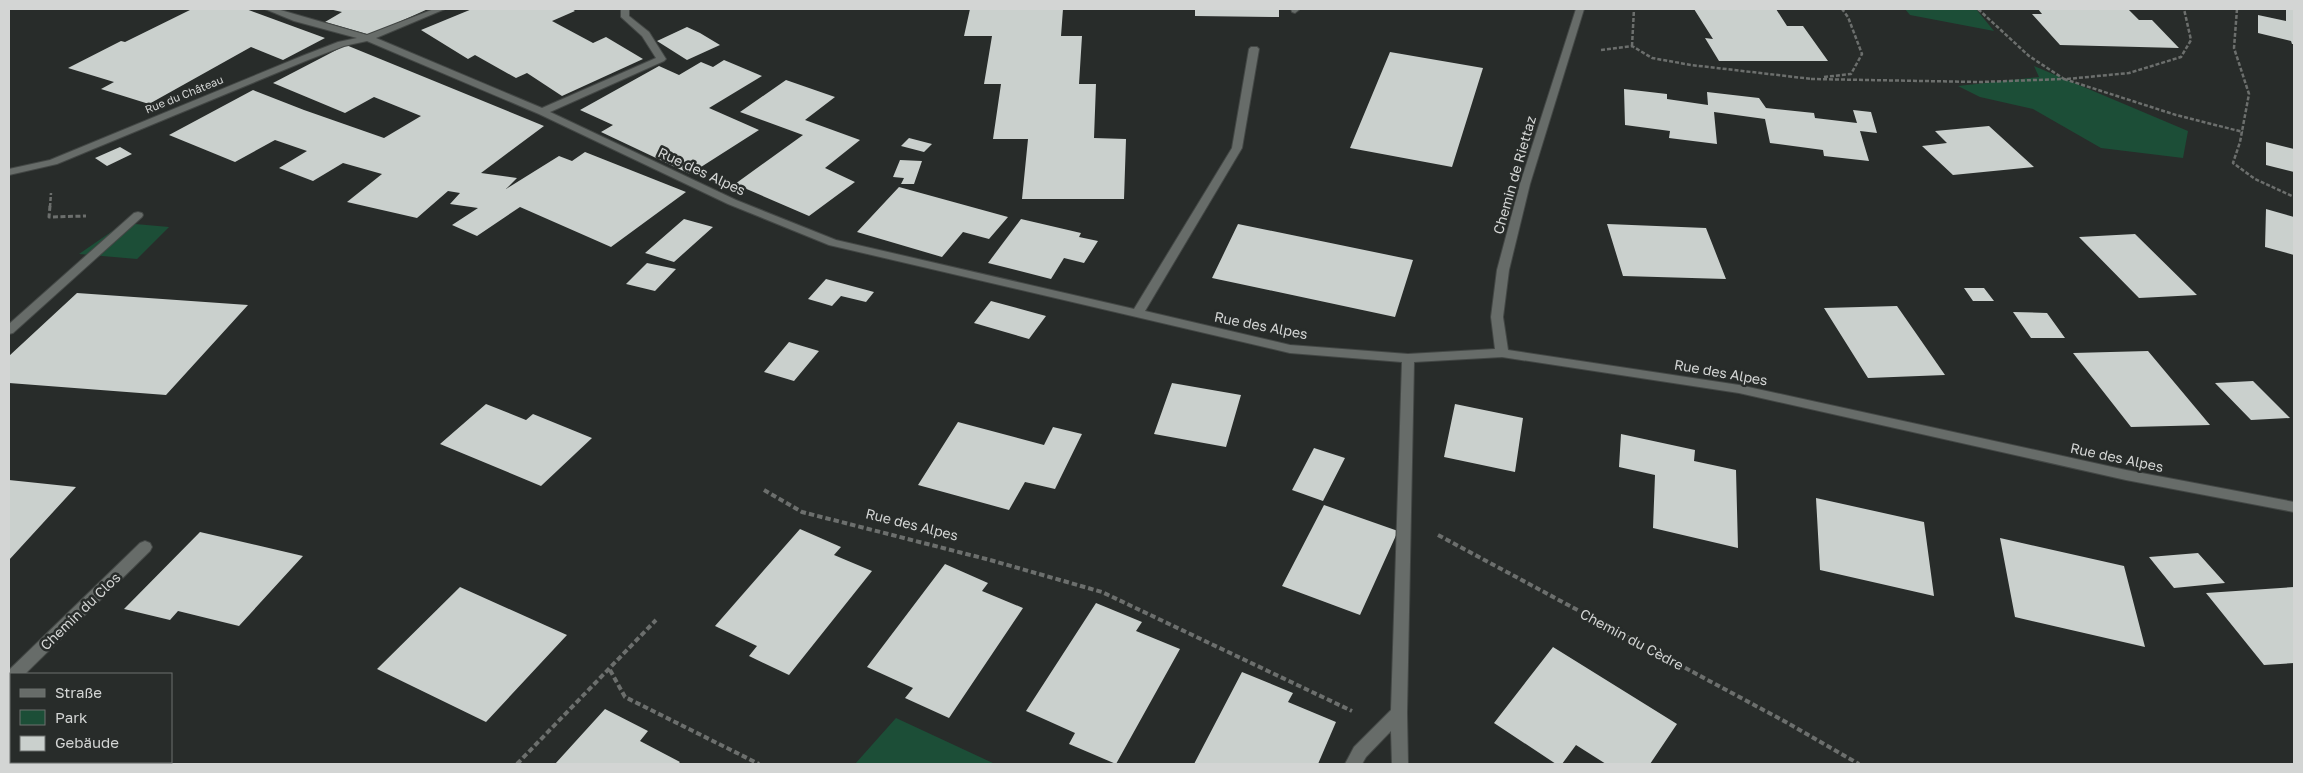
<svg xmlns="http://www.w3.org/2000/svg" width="2303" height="773" font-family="'Golos Text',sans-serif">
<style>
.green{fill:#1c4e37}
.building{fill:#cad0cd}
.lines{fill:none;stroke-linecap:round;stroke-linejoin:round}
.street-casing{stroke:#434745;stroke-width:2}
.path-far2{stroke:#6c6f6d;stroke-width:2.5;stroke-dasharray:4 2;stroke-linecap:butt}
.path-far1{stroke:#6c6f6d;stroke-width:3;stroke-dasharray:5 2.5;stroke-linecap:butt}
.path{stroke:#6c6f6d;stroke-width:4;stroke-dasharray:5.5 3;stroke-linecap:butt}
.street{fill:#676c69;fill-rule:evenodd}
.labels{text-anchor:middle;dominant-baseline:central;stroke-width:5;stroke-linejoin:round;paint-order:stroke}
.far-street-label{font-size:11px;fill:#d3d5d4;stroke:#282c2a}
.street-label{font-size:14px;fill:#d3d5d4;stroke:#282c2a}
</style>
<rect width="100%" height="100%" fill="#282c2a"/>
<path class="green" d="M1905 9H1976L1994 31 1910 15Z
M2034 66 2188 131 2183 158 2101 148 2033 109 1980 97 1958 86 2039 77Z
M124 223 169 227 137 259 79 254Z
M896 718 995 764H855Z"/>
<path class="building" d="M192 9H246L325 38 283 60 251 47 149 104 101 89 114 82 68 68 121 41 125 42Z
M329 9H428L370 35 325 22 342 12Z
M472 9H572L575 11 552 21 593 43 606 37 643 59 562 96 527 73 516 78 475 55 468 59 421 30Z
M970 9H1063L1061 36H1082L1079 84H1096L1094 138 1126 139 1124 199H1022L1028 139H993L1001 84H984L992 36H964Z
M1195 9H1279V17L1195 16Z
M1694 9H1776L1787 26H1803L1828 61H1719L1705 38 1713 39Z
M2038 9H2128L2139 20H2152L2179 48 2060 45 2032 14H2042Z
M2286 9H2294V44H2292L2291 41 2258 33V15L2286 21Z
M687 27 700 33 720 45 687 60 657 41Z
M346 45 544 126 481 173 517 178 506 189 559 156 572 161 585 152 686 192 611 247 520 207 477 236 452 225 478 208 450 204 460 193 448 191 417 218 347 202 382 174 343 163 313 181 279 168 307 151 275 140 235 162 169 135 253 90 304 110 384 138 421 116 374 97 345 113 273 83Z
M1390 52 1483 68 1452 167 1350 148Z
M724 60 762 76 709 108 759 130 690 174 601 132 613 125 580 110 659 66 679 75 701 62 713 67Z
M786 80 835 97 805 120 860 140 825 168 855 182 809 216 735 184 803 135 740 112Z
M1624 89 1667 94V99L1708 105 1707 92 1759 98 1766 108 1814 113 1815 118 1857 123 1853 110 1871 112 1877 133 1860 131 1869 161 1824 156 1823 150 1770 143 1765 119 1714 112 1717 144 1669 138 1670 131 1625 125Z
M1989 126 2034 167 1953 175 1922 146 1947 143 1935 131Z
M909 138 932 144 924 152 901 146Z
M2266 142 2294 149V172L2266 165Z
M120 147 132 154 107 166 95 158Z
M900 160 922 161 914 184H901L904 178 893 177Z
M899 187 1008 217 989 239 963 232 942 257 857 232Z
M2266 209 2294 217V255L2265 247Z
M684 219 713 227 674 262 645 253Z
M1021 219 1081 233 1079 237 1098 241 1084 263 1064 258 1051 279 988 263Z
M1238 224 1413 260 1395 317 1212 278Z
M1607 224 1706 228 1726 279 1623 276Z
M2135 234 2197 295 2139 298 2079 237Z
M647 263 676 269 655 291 626 284Z
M826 279 874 292 866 302 841 296 832 306 808 299Z
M1964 288H1984L1994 301H1973Z
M77 293 248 305 166 395 9 383V356Z
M991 301 1046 316 1029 339 974 323Z
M1897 306 1945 375 1868 378 1824 308Z
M2013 312 2047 313 2065 338H2031Z
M789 342 819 351 794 381 764 372Z
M2148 351 2210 425 2131 427 2073 353Z
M2253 381 2290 418 2251 420 2215 383Z
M1172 383 1241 395 1226 447 1154 434Z
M486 404 526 420 533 414 592 438 541 486 440 444Z
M1455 404 1523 418 1515 472 1444 457Z
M958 422 1044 445 1053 427 1082 434 1055 489 1025 482 1009 510 918 485Z
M1621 434 1695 450 1694 461 1736 470 1738 548 1653 528 1655 475 1619 467Z
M1314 448 1345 458 1323 501 1292 490Z
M9 480 76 487 9 560Z
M1816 498 1924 522 1934 596 1820 570Z
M1324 505 1398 531 1360 615 1282 586Z
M800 529 841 547 834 555 872 571 789 675 749 656 757 646 715 626Z
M200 532 303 556 239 626 178 611 170 620 124 609Z
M2000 538 2124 566 2145 647 2015 617Z
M2198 553 2225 583 2174 588 2149 557Z
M945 564 988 583 982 591 1023 608 949 718 905 698 913 688 867 667Z
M460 587 567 635 486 722 377 669Z
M2294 587V663L2264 665 2206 593Z
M1096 603 1142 622 1136 631 1180 649 1116 764 1069 744 1075 733 1026 711Z
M1553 647 1677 724 1650 764H1606L1576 745 1562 764H1556L1494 723Z
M1242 672 1293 693 1288 702 1336 722 1318 764H1194Z
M605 709 648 731 640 741 680 762 678 764H555Z"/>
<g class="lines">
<g class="street-casing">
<path id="street" d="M265 9H277L367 35 434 9H445L376 38 542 108 656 58 642 36 621 17V9H629V16L649 32 666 59 664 61 550 112 736 200 836 240 1134 309 1232 148 1249 49 1251 47H1257L1259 49 1242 148 1145 311 1290 345 1408 354 1495 349 1491 317 1497 270 1520 184 1576 9H1584L1530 184 1509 270 1503 317 1508 350 1739 385 2126 470 2294 502V512L2126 480 1739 393 1502 357 1414 362 1407 713 1408 764H1392L1391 731 1366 757 1362 764H1345L1354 747 1391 710 1402 362 1290 353 829 245 728 204 539 114 367 41 344 46 308 60 57 164 9 175V169L50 160 302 56 338 42 357 38 294 21Z
M1291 9H1300L1295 13 1292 12Z
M138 212 142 213 143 215 142 217 13 333 9 334V324L134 213Z
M145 541 150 543 152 547 150 551 25 674H11V679H10V669L140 543Z"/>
</g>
<path class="path-far2" d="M2237 9 2234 48 2249 94 2240 142 2233 163 2255 179 2294 197
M1632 46 1634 9
M1601 50 1632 46 1652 58 1691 65 1812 79
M1824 77 1851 74 1862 54 1848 17 1842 9
M1811 79 1980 82 2064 79 2029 56 1978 9
M2064 79 2176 115 2243 132
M2067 79 2129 73 2181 57 2191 40 2184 9
M50 207 51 193"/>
<path class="path-far1" d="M50 206 49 217 86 216"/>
<path class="path" d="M764 490 802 512 990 560 1102 592 1352 711
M1438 535 1784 721 1859 764
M610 670 625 697 759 764
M517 764 656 620"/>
<use href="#street" class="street"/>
</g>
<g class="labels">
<g class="far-street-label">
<text transform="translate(184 94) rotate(-22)">Rue du Château</text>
</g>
<g class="street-label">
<text transform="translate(702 171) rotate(25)">Rue des Alpes</text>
<text transform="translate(1514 175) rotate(-74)">Chemin de Riettaz</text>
<text transform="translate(1261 325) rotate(11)">Rue des Alpes</text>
<text transform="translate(1721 372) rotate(10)">Rue des Alpes</text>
<text transform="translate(2117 457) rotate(12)">Rue des Alpes</text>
<text transform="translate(912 524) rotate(14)">Rue des Alpes</text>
<text transform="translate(80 611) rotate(-44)">Chemin du Clos</text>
<text transform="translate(1632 639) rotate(28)">Chemin du Cèdre</text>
</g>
</g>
<rect width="2303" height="773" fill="none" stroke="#d3d5d4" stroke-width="20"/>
<rect x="10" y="673" width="162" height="90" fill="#282c2a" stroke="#6c706e"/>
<rect x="20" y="689" width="25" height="8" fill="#676c69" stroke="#6c706e"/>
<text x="55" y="698" font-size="15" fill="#d3d5d4">Straße</text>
<rect x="20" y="710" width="25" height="15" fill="#1c4e37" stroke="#6c706e"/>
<text x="55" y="723" font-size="15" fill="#d3d5d4">Park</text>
<rect x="20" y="736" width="25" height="15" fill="#cad0cd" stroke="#6c706e"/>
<text x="55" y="748" font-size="15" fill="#d3d5d4">Gebäude</text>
</svg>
